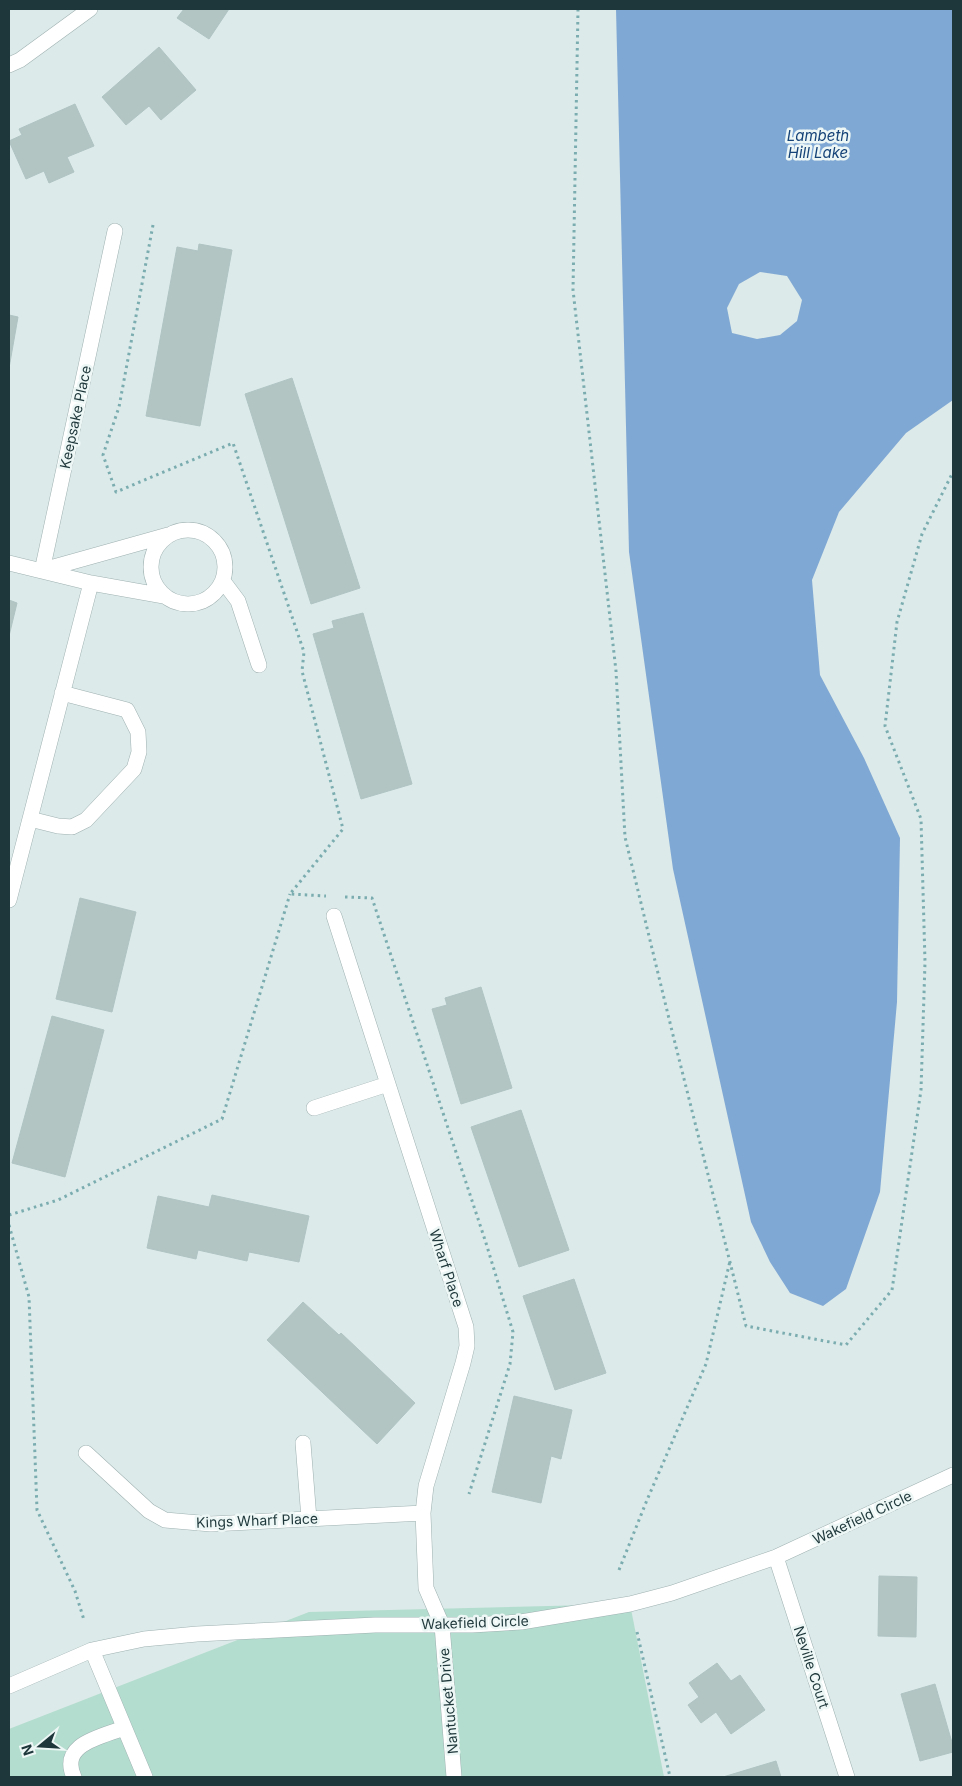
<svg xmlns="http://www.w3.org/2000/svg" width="962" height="1786" font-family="Inter,sans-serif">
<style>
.green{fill:#b3ddce}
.water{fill:#80a8d4;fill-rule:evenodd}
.building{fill:#b2c5c3;stroke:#afc4c3}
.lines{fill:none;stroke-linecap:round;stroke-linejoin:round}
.minor-casing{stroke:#9fb1b1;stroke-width:16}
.path{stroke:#7badb0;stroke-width:3;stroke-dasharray:2.5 4;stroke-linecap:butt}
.minor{stroke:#fff;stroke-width:15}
.labels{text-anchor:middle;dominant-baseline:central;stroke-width:5;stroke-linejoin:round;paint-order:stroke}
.street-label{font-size:14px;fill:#1e373a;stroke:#edf7f5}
.water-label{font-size:15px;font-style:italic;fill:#154378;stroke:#edf7f5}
</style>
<rect width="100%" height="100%" fill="#dceae9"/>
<path class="green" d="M630 1604 664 1777H9V1729L309 1612Z"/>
<path class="water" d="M616 9H953V400L906 433 839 512 812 580 820 675 864 758 900 838 897 1002 880 1192 846 1289 823 1306 790 1293 770 1262 751 1222 673 869 629 552ZM760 272 787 276 802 300 797 321 780 335 757 339 732 333 727 308 739 284Z"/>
<path class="building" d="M184 9H229L209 39 177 18Z
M159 47 196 90 161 120 149 106 126 125 102 97Z
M75 104 94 146 67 157 74 172 49 183 44 171 26 179 9 141 22 135 19 129Z
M199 244 232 250 200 426 146 416 177 247 198 251Z
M9 315 18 317 9 368Z
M292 378 360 588 311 604 245 394Z
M9 600 17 603 9 636Z
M363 613 412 784 361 799 313 634 334 628 332 621Z
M80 898 136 912 112 1012 56 999Z
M481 987 512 1088 461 1104 432 1009 447 1005 445 998Z
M52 1016 104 1030 65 1177 12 1163Z
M521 1110 569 1250 519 1267 471 1127Z
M212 1195 309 1216 299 1262 249 1252 247 1261 198 1250 196 1259 147 1248 158 1196 209 1207Z
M574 1279 606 1373 555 1390 523 1296Z
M303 1302 339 1335 341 1333 415 1403 377 1444 267 1340Z
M514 1396 572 1410 561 1459 551 1456 541 1503 492 1492Z
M879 1576 917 1577 916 1637 878 1636Z
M717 1663 731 1681 740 1675 765 1710 731 1734 716 1712 701 1723 688 1705 699 1697 689 1683Z
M935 1684 953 1746V1752L920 1761 901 1694Z
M776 1761 781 1777H723Z"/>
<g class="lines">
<g class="minor-casing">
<path id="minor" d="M9 65 20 60 90 9
M151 567a37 37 0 1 1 74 0a37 37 0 1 1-74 0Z
M9 563 91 583 164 596
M43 570 168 535
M42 571 115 231
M223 581 238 601 259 665
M30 819 58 826 72 827 86 820 134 769 139 752 138 732 127 710 62 693
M9 900 91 583
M334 916 466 1327 467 1346 463 1363 426 1486 423 1513 426 1588 442 1625 454 1777
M314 1108 388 1084
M303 1443 309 1519
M86 1453 149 1511 165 1520 211 1524 423 1513
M776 1557 847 1777
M92 1650 145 1777
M9 1686 92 1650 144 1639 197 1634 375 1625H472L521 1622 630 1604 672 1593 776 1557 953 1475
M74 1777C59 1744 101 1737 124 1728"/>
</g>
<path class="path" d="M578 9 573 290 616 671 625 837 672 1031 746 1326 846 1345 892 1290 921 1090 925 962 921 819 885 726 897 622 922 534 953 472
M153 225 119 407 103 455 116 492 233 443 304 652 302 671 343 829 290 894 326 896
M345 897 372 898 486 1243 513 1332 510 1364 469 1494
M9 1215 58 1200 222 1119 290 894
M9 1225 29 1297 37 1510 75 1591 84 1620
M619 1570 647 1500 706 1364 730 1261
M637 1632 670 1777"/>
<use href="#minor" class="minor"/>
</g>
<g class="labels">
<g class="street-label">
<text transform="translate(75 417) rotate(-78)">Keepsake Place</text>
<text transform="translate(447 1268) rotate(72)">Wharf Place</text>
<text transform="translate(862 1517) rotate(-25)">Wakefield Circle</text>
<text transform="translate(257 1520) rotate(-2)">Kings Wharf Place</text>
<text transform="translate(475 1622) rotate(-2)">Wakefield Circle</text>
<text transform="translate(812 1667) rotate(72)">Neville Court</text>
<text transform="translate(448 1701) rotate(-95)">Nantucket Drive</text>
</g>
<g class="water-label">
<text x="818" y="135">Lambeth<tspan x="818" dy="17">Hill Lake</tspan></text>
</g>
</g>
<rect width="962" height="1786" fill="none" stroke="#1e373a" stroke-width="20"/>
<g transform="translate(40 1746) rotate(252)" stroke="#edf7f5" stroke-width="4" paint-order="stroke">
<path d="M0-4L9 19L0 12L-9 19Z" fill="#1e373a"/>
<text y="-8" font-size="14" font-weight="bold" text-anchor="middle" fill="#1e373a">N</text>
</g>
</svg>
